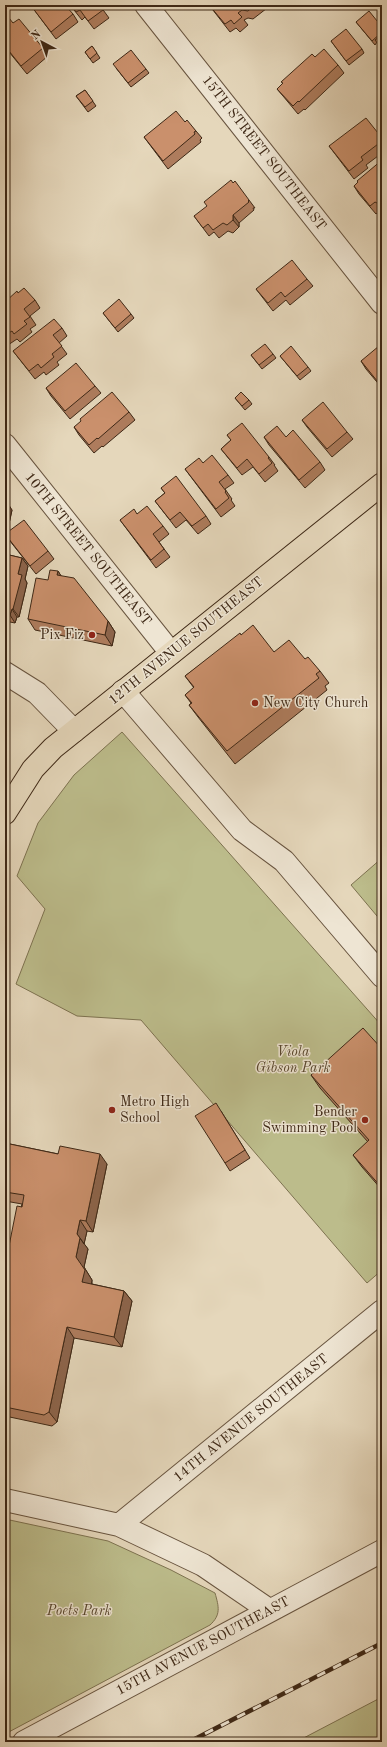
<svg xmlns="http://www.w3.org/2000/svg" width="387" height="1747" font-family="'Old Standard TT',serif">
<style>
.green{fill:#bcbc8b;stroke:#7d7250}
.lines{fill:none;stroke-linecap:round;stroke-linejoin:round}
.minor-casing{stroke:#68543f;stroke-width:24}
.major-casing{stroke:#3e2816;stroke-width:24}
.minor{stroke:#eee5d3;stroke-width:22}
.major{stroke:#e5d7bb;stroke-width:22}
.rail-casing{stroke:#3e2816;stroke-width:4.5}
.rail{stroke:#eee5d3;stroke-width:3;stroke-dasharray:9;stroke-linecap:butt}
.wall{fill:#ae7c5d;stroke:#3e2816}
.shaded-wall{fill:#8d654c;stroke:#3e2816}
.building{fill:#ca906c;stroke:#3e2816}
.poi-dot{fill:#8f2418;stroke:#eee5d3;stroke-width:1.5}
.labels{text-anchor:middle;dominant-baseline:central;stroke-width:3;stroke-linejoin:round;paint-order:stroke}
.street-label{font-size:14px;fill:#3e2816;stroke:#eee5d3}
.poi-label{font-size:14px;fill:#3e2816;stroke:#eee5d3;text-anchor:end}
.park-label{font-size:14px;font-style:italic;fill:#57462d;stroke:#eee5d3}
</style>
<rect width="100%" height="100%" fill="#e5d7bb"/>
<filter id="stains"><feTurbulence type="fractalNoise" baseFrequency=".005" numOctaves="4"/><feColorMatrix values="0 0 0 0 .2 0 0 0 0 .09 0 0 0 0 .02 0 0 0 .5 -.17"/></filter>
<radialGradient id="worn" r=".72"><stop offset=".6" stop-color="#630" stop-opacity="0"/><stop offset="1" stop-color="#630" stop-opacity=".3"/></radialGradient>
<path class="green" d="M122 732 382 1026V1270L367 1283 141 1020 77 1016 16 984 45 909 17 876 38 823 74 775Z
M382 858V922L351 885Z
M5 1519 108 1541 171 1570 215 1593C219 1607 221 1615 210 1625L5 1734Z
M382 1697V1742H296Z"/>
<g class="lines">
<g class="minor-casing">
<path id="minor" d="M146 5 382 303
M5 445 171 653
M5 673 37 693 74 731
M123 691 242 830 284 861 382 976
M5 1500 119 1525 203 1565 269 1610
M119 1525 382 1311
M24 1742 382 1551"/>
</g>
<g class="major-casing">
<path id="major" d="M5 813 33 769 53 748 382 484"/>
</g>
<use href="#minor" class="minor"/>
<use href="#major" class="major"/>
<g class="rail-casing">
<path id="rail" d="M189 1742 382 1643"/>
</g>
<use href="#rail" class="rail"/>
</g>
<path class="wall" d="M70 5H102L101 7 109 18 94 29 85 17 82 20Z
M209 5H271L253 19 248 18 244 20 248 25 240 32 236 28 230 32Z
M32 7 73 14 78 22 56 39Z
M5 21 13 23 43 48 48 56 27 74 5 47Z
M356 22 382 27V49L377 42 375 45Z
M331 41 362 49 364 53 349 65Z
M92 46 100 58 93 63 85 52Z
M315 57 338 65 344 73 305 110 304 109 298 114 283 96 277 89Z
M116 68 146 69 149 73 131 87Z
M85 90 96 106 88 112 76 96Z
M185 122 196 131 202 138 200 140 201 142 168 169 144 137Z
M382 138V153L366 165 368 168 354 179 329 146Z
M382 160V211L381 210 376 214 359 194 354 186Z
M249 200 255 208H253L254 210 239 223V227L233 233 228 231 219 238 214 232 209 236 194 216Z
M307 279 313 286 290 305 286 300 273 311 256 289Z
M18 293 35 300 40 308 30 316 36 325 30 329 32 332 20 342 17 339 5 347V302Z
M103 313 131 314 134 318 118 332Z
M62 328 67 336 59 343 67 354 57 362 59 365 46 375 44 372 35 379 13 351Z
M382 350V388L366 369 361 361Z
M273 354 276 358 262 369 251 355Z
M280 356 308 367 311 371 300 380Z
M95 386 101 393 70 419 51 396 46 388Z
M235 398 249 400 252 404 245 410Z
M129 412 135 420 103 447 102 446 94 453 79 435 74 427Z
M302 420 347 432 353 439 332 457 307 427Z
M227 435 269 457 275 465H274L278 471 265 482 253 467 242 475 221 449 231 440Z
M264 437H286L320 462 325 470 305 488 269 445Z
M203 463 228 475 234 483 225 489 232 499 231 500 235 506 221 517 185 469Z
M161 488 206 516 211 524 198 534 186 520 176 528 155 501 165 493Z
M5 502 12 510 7 533 48 551 54 559 36 574 6 536 5 542Z
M137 514 163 526 169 534 159 542 170 557 156 568 120 520Z
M5 554 22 558 28 566 25 579 27 583 19 617H17L15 623 5 621Z
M58 571 61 576 108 621 115 632 112 646 35 630 28 619 48 580Z
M241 635 274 652 305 659 320 671 329 683 325 686 327 690 235 764 198 717 189 705 191 703 185 695 194 688 185 676Z
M382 1049V1190L362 1167 353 1155 368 1142 320 1088 311 1075Z
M221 1111 250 1158 230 1171 225 1163Z
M5 1143 107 1164 93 1232 87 1231 84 1244 88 1249 84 1267 92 1280V1284L124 1291 132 1301 122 1347 74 1338 57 1422 52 1426 5 1416V1266L22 1204 5 1201Z"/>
<path class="shaded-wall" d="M233 215 239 223V227L233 220Z
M7 502 12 510 5 542V510Z
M22 558 28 566 25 579 27 583 19 617 13 609 18 574Z
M58 571 65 582 57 575Z
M12 609 17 617 15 623 10 615Z
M108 621 115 632 112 646 105 635Z
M100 1154 107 1164 93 1232 86 1221Z
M80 1220 87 1231 84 1244 77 1234Z
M80 1238 88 1249 84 1267 92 1280 90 1293 82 1282 76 1257Z
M124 1291 132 1301 122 1347 114 1337Z
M67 1327 74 1338 57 1422 49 1412Z"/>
<path class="building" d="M35 5H65L73 14 51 32 32 7Z
M71 5H100L103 10 88 21 80 10 76 12Z
M209 5H255L248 11 242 10 238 13 242 17 234 24 231 20 225 24Z
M369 11 382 27V32L372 41 356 22Z
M9 18 13 23 19 19 43 48 21 66 5 46V21Z
M346 29 362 49 346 61 331 41Z
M382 35V48H381L375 40Z
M92 46 97 53 90 59 85 52Z
M324 49 338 65 299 102 298 101 293 106 277 89 283 83 281 82 312 54 315 57Z
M131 50 146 69 128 83 113 64Z
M85 90 93 101 85 107 76 96Z
M176 111 185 122 187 120 196 131 194 132 195 134 163 161 144 137Z
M366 118 382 138V141L361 157 363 160 349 171 329 146Z
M382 160V199L377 203 375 202 370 206 354 186 358 182 357 181Z
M231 180 233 183 235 181 249 200 248 201 249 202 233 215V220L227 225 223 223 213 230 208 224 203 228 194 216 207 206 204 202Z
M292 260 307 279 285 297 281 292 268 303 256 289Z
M24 288 35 300 24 309 30 317 24 321 27 324 14 334 12 331 5 335V302L17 291 18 293Z
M119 299 131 314 115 328 103 313Z
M54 319 62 328 53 335 62 346 52 354 54 357 41 368 38 364 29 371 13 351Z
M265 344 273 354 259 365 251 355Z
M291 346 308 367 297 376 280 356Z
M379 346 382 350V387L361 361Z
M76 363 95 386 65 411 46 388Z
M112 392 129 412 98 439 97 438 89 445 74 427 81 421 80 419Z
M241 392 249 400 242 406 235 398Z
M323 402 347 432 327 449 302 420Z
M242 423 269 457 268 458 272 463 259 474 247 459 237 468 221 449 231 440 227 435Z
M277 426 286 437 293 430 320 462 299 480 264 437Z
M212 455 228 475 219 482 226 491 225 492 229 498 216 509 185 469 199 458 203 463Z
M176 476 206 516 192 526 180 512 170 520 155 501 165 493 161 488Z
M5 502H7L5 510Z
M147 506 163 526 153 534 164 549 151 560 120 520 134 509 137 514Z
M24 520 48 551 30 566 5 534Z
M5 554 22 558 18 574 22 575 13 609H12L10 615 5 614Z
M50 570 58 571 57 575 74 578 108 621 105 635 28 619 36 578 48 580Z
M253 625 274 652 289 640 305 659 308 657 320 671 316 674 319 678 227 751 189 705 192 703 185 695 194 687 185 676 240 633 241 635Z
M363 1028 382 1049V1188L353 1155 369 1140 311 1075Z
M216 1103 245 1150 225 1163 195 1116Z
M5 1143 58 1154 60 1146 100 1154 86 1221 80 1220 77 1234 80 1238 76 1257 85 1270 82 1282 124 1291 114 1337 67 1327 49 1412 44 1415 5 1407V1266L17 1206 22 1207 24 1195 5 1192Z"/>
<g class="poi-dot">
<circle cx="92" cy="635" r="4"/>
<circle cx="255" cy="703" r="4"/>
<circle cx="112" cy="1110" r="4"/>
<circle cx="365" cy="1120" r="4"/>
</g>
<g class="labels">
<g class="street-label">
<text transform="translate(264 153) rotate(52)">15TH STREET SOUTHEAST</text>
<text transform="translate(88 549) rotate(51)">10TH STREET SOUTHEAST</text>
<text transform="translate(186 641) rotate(-39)">12TH AVENUE SOUTHEAST</text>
<text transform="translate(251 1418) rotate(-39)">14TH AVENUE SOUTHEAST</text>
<text transform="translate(203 1646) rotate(-28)">15TH AVENUE SOUTHEAST</text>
</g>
<g class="poi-label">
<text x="84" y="635">Pix Fiz</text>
<text x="263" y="703" text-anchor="start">New City Church</text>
<text x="120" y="1102" text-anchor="start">Metro High<tspan x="120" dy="16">School</tspan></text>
<text x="357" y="1112">Bender<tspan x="357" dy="16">Swimming Pool</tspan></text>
</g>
<g class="park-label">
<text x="293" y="1052">Viola<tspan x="293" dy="16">Gibson Park</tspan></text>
<text x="79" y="1611">Poets Park</text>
</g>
</g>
<rect width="387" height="1747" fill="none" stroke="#e5d7bb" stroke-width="20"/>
<rect x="6" y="6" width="375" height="1735" fill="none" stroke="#3e2816" stroke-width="2"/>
<rect x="10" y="10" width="367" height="1727" fill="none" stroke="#3e2816"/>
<g transform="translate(42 42) rotate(319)" stroke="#eee5d3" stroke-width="3" paint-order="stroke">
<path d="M0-3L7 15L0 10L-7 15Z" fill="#3e2816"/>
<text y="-6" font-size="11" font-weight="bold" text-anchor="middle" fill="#3e2816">N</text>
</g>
<rect width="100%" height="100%" filter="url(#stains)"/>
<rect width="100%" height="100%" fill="url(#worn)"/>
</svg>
